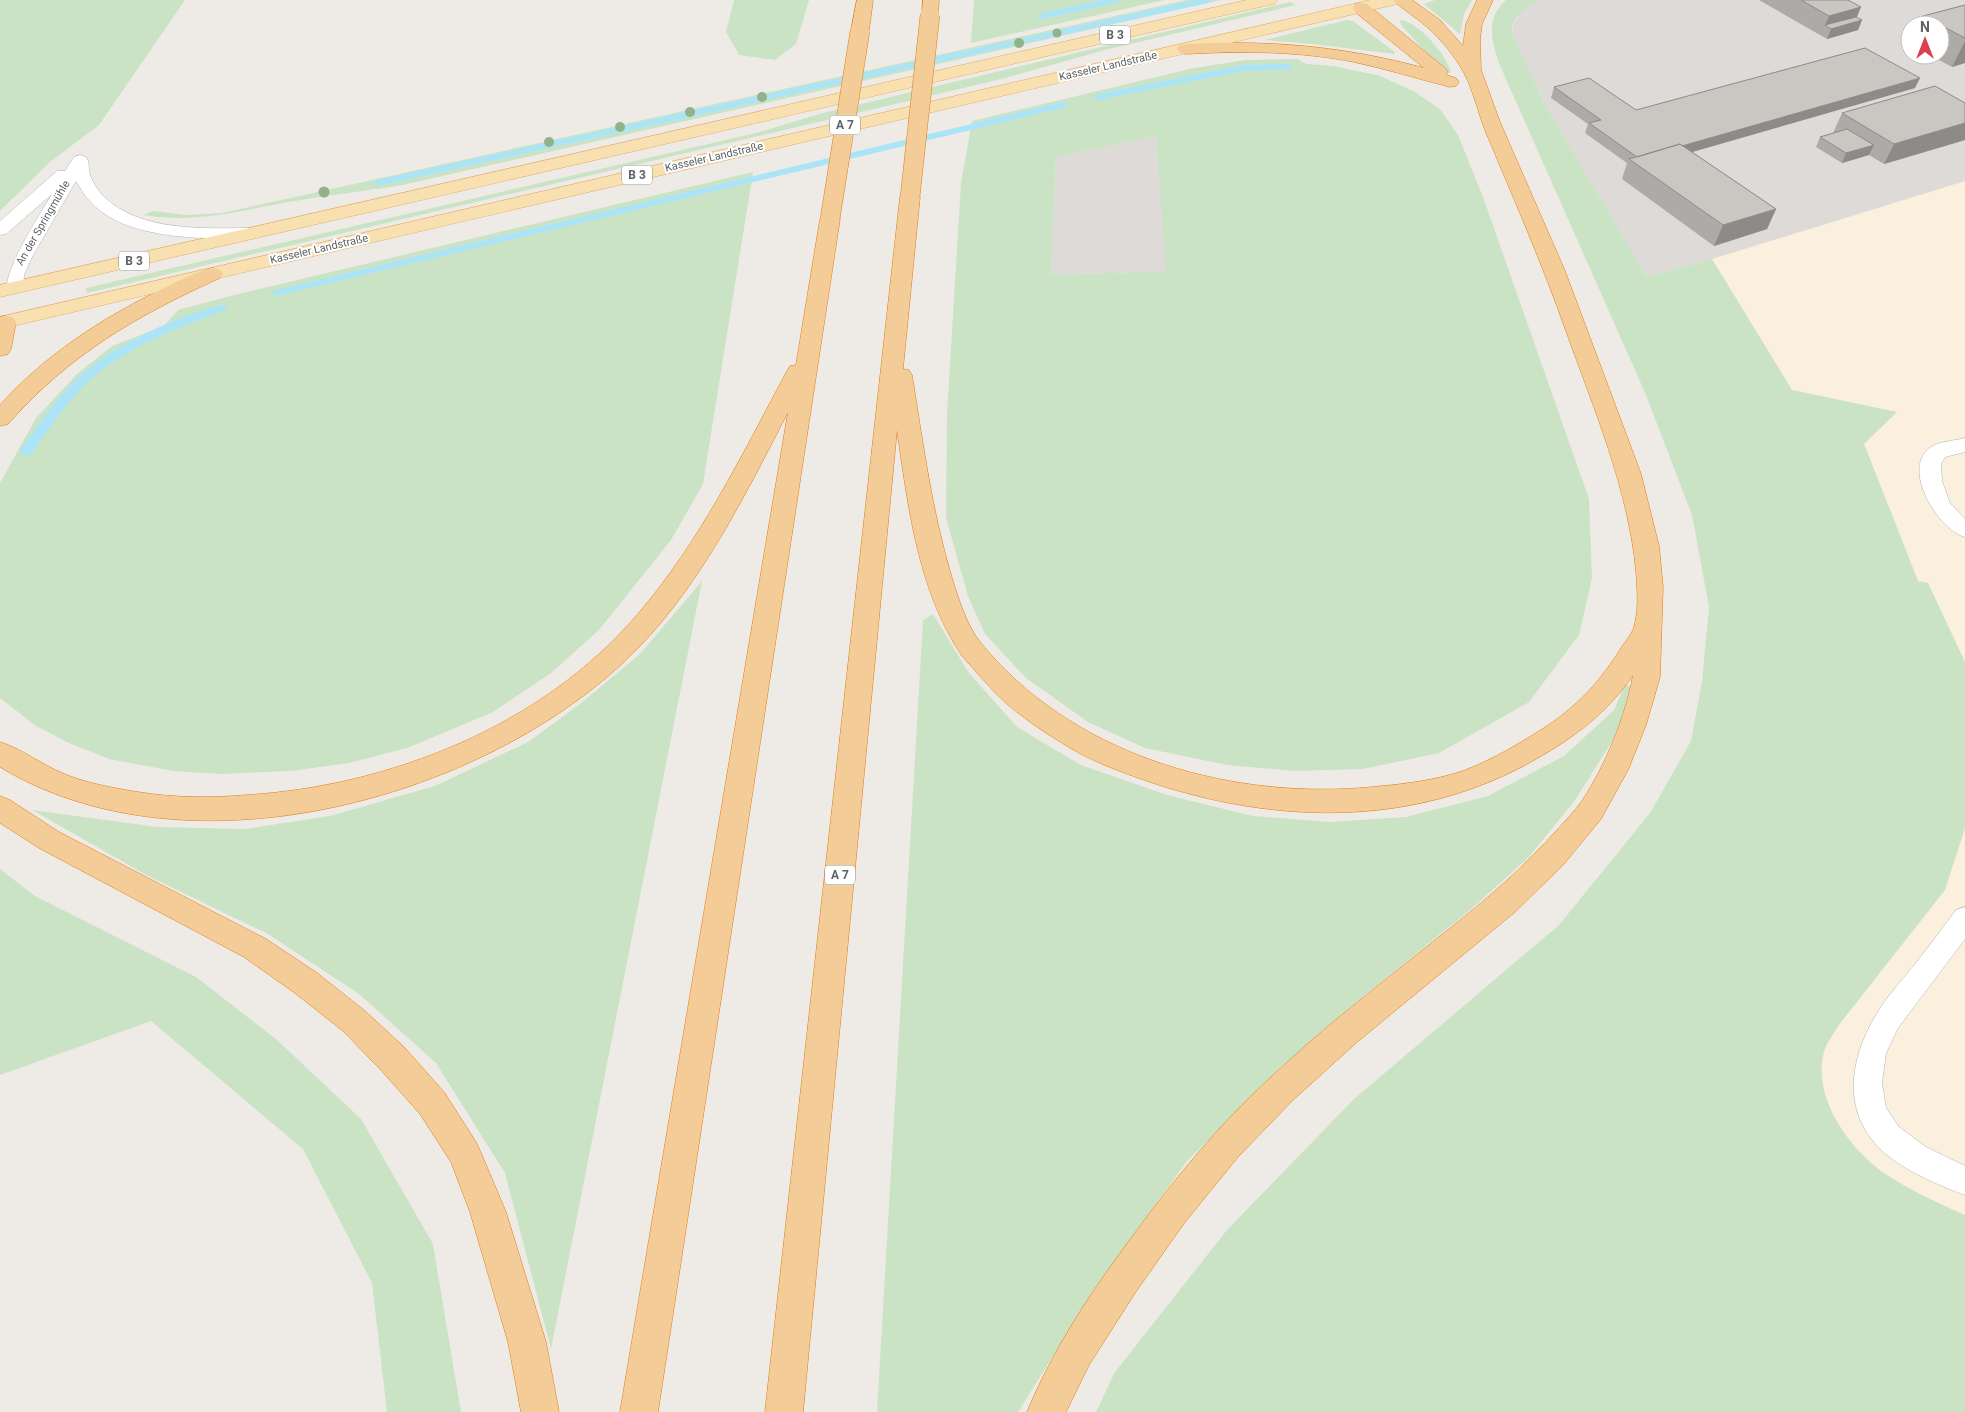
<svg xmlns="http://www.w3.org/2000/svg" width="1965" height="1412" font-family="Roboto,sans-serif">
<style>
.commercial{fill:#fbefde;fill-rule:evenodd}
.industrial{fill:#dddad8;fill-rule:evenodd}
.green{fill:#cae3c4;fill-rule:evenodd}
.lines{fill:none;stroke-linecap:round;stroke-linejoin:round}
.stream{fill:#ace4f7;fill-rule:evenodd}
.service-casing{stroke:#b1b4b6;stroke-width:1}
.primary-casing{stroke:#e5ac68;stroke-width:1}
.motorway-casing{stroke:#df7c15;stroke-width:1}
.service{fill:#fff;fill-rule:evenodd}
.primary{fill:#f8e0b1;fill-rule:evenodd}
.motorway{fill:#f3cc97;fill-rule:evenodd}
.motorway-bridge-casing{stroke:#df7c15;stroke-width:20;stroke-linecap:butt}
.motorway-bridge{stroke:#f3cc97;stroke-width:19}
.tree{fill:#92b28a}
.wall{fill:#aeaaa7}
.shaded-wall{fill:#8d8b88}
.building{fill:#cac6c2;stroke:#8d8b88}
.labels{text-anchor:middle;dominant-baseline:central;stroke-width:4;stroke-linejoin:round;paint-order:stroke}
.far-street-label{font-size:11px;fill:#5d6264;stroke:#fff}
.shield{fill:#fff;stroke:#8e9192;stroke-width:1}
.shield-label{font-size:12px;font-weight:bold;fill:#5d6264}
</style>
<rect width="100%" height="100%" fill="#eeebe6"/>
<path class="commercial" d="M1539 0H1965V1412H1271L1918 580 1864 443 1896 412 1792 390 1712 259 1647 277ZM1910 25H1940V55H1910Z"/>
<path class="industrial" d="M1539 0H1965V181L1712 259 1647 277 1544 103 1512 33 1514 23 1521 11ZM1910 25H1940V55H1910Z
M1156 136 1167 271 1051 275 1056 157Z"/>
<path class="green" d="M0 0H185L99 125 50 162 0 211Z
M734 0H809L796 44 775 60 739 55 726 32Z
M974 0H1165L971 43Z
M1187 0H1221L398 186C364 191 329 195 295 201 240 210 199 224 143 215L153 211 186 215 222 213Z
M1435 0H1472L1464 14 1460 34 1424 4Z
M1506 0H1539C1527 7 1511 16 1512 33L1544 103 1647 277 1712 259 1792 390 1897 412 1864 444 1918 581 1928 583 1965 662V828L1945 890 1838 1026C1834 1033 1828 1041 1825 1049 1809 1095 1851 1152 1887 1175 1911 1191 1938 1203 1965 1215V1412H1096L1115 1372 1227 1230 1354 1099 1559 925 1650 813 1691 741 1702 682 1709 607 1692 515 1646 395 1498 61C1491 38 1486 18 1506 0Z
M1290 2 1296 5 1105 50 1002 79 87 293 86 288 756 133 823 113Z
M1347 20 1353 21 1395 52 1394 54 1313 44 1265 40Z
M1399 20C1416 19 1449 57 1451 73L1443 71 1402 26Z
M1298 59 1306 64 1334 66 1380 76 1415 92 1440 109 1458 135 1483 197 1589 499 1592 578 1579 635 1529 702 1439 753 1363 769 1295 771 1227 765 1145 748 1088 722 1026 678 985 634 968 596 946 518 947 414 961 183 972 121 1194 68 1246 60ZM1156 136 1166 271 1051 275 1056 157Z
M753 172 703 484 671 540 599 630 551 673 493 712 407 748 349 763 291 771 221 774 173 771 109 759 69 743 36 726 0 698V483L36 418 77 374 112 346 164 326 178 310 234 295Z
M702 581 551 1349 505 1173 436 1063 359 994 268 934 148 876 32 810 157 827 244 829 330 816 435 786 528 742 580 704 640 654Z
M933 614 969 673 1017 727 1081 765 1167 795 1253 816 1329 822 1406 817 1488 796 1564 756 1614 710 1625 684 1637 689 1617 734 1575 800 1529 857 1469 911 1355 1003 1276 1074 1187 1161 1095 1289 1018 1412H877L923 620Z
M0 869 35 896 196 977 276 1039 361 1119 433 1244 461 1412H387L372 1283 303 1149 151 1021 0 1075Z"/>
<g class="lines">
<path class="stream" d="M1103 0H1120L1115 3 1042 19 1037 16 1042 13Z
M1195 0H1212L1207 3 377 186 372 183 377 180Z
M1288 64 1293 67 1291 69 1243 71 1098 100 1093 97 1098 94 1243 65Z
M1063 102 1067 103V107L276 296 270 293 276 290Z
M222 305 228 308 226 310C182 326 133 344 96 375 70 397 50 427 31 455H21L20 452 21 449C39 424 57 398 79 377 112 346 178 315 222 305Z"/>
<g class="service-casing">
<path id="service" d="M80 155 86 157C90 162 88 169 90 175 92 181 98 190 102 195 140 233 205 228 254 228L260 229 263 233 260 237 254 238C206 239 123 241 89 200 84 195 80 187 76 181L32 257 24 275 23 288 20 292 14 293 8 292C0 275 42 211 52 194L6 234 0 235V221L57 171H65L74 157Z
M1965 438V452L1945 457 1941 464 1942 481 1950 503 1965 519V537C1938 530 1900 468 1931 447 1940 441 1955 441 1965 438Z
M1965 907V939L1898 1028 1886 1053 1882 1083 1886 1108 1899 1127 1926 1147 1965 1166V1195C1938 1185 1910 1173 1887 1155 1839 1115 1849 1057 1879 1010 1887 997 1897 986 1907 974 1924 953 1940 932 1956 910Z"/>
</g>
<g class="primary-casing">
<path id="primary" d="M1247 0H1277L1275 4 1269 5 0 297V285Z
M1371 0H1401L1399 4 1393 5 0 329V317Z"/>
</g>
<g class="motorway-casing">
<path id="motorway" d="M857 0H873L869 31 866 35 860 36 854 35 851 31Z
M923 0H939L938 15 936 19H924L922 15Z
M1393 0H1412L1440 20 1463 46 1466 24 1477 0H1493L1482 24 1480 39 1481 70 1500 122 1565 271 1641 474 1659 546 1663 587 1660 677 1646 725 1628 770 1601 819 1563 865 1515 912 1356 1043 1292 1101 1238 1157 1185 1222 1135 1293 1089 1365 1066 1412H1027C1054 1347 1093 1289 1135 1233 1175 1178 1219 1125 1269 1079 1326 1025 1388 978 1449 929 1487 899 1524 867 1557 830 1565 821 1575 811 1582 801 1606 764 1625 718 1633 675 1608 712 1575 737 1536 759 1418 827 1280 825 1153 783 1121 772 1087 760 1059 741 1041 730 1022 717 1006 703 990 689 976 671 962 656 918 591 908 506 897 430L803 1412H765L900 197 903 193 910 191 917 193 920 197 903 369 909 370 912 375C923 443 932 512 952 578 959 600 966 624 980 642 1070 753 1222 798 1361 788 1395 785 1430 782 1463 771 1492 760 1521 743 1547 726 1579 705 1603 678 1623 645 1628 638 1634 631 1635 623 1639 606 1637 587 1636 571 1628 488 1594 409 1566 331 1542 263 1513 197 1485 130 1477 110 1472 84 1460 66 1451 52 1439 37 1427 27 1416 17 1403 10 1393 0Z
M1361 3 1367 4 1445 68 1448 72 1446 75 1456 78 1459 82 1456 86 1450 87C1418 79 1387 69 1354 62 1298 51 1242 51 1186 54L1180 53 1177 49 1180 45 1186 44C1269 40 1343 46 1424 68L1355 12 1353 8 1355 4Z
M830 213 837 215 840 219 658 1412H620L788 412C743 499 697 593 625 661 475 802 185 879 0 767V742C22 749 41 764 62 773 85 783 113 788 138 792 174 798 212 798 247 795 390 786 542 726 637 615 700 542 742 455 787 371L790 366 796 365 820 219 823 215Z
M213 268 220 270 223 274 220 278C136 316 70 354 8 424L0 426V405C45 355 101 319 160 290 177 282 195 272 213 268Z
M5 316 13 317 16 322 11 349 8 354 0 356V317Z
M0 796 10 800 59 832 266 939 317 973 365 1011 404 1047 444 1092 476 1142 481 1153 506 1212 546 1342 559 1412H521L508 1342 470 1212 451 1162 420 1114 380 1069 343 1031 295 993 244 957 39 848 0 823Z"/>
</g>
<use href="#service" class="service"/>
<use href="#primary" class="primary"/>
<use href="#motorway" class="motorway"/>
<g class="motorway-bridge-casing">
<path id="motorway-bridge" d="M910 197 930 15
M830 219 860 31"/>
</g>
<use href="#motorway-bridge" class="motorway-bridge"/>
</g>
<g class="tree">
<circle cx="1057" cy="33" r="4.5"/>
<circle cx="1019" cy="43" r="5"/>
<circle cx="762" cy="97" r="5"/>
<circle cx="690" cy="112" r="5"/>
<circle cx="620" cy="127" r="5"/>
<circle cx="549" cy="142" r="5"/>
<circle cx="324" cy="192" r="5.5"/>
</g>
<path class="wall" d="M1759 0H1848L1857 18 1862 20 1858 30 1827 39Z
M1965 5V63L1952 67 1930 55H1940V25H1919L1923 16Z
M1554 87 1636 110 1915 88 1692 152 1776 209 1767 229 1714 246 1622 179 1627 163 1585 133 1588 124 1551 98Z
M1965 103V140L1884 164 1869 155 1842 163 1816 147 1820 137 1833 133 1842 113Z"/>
<path class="shaded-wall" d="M1861 7 1855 22 1862 20 1858 30 1827 39 1831 29 1825 25 1829 16Z
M1965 41V63L1952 67Z
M1920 78 1915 88 1640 167 1639 158Z
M1965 123V140L1884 164 1894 144Z
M1874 145 1869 155 1842 163 1846 153Z
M1776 209 1767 229 1714 246 1723 225Z"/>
<path class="building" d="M1801 0H1848L1861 7 1829 16Z
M1965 5V38L1923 16Z
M1856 17 1862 20 1831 29 1825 25Z
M1865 48 1920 78 1682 146 1680 144 1637 157 1589 123 1601 120 1554 87 1589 78 1636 110Z
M1935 86 1965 103V123L1894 144 1842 113Z
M1847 129 1874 145 1846 153 1820 137Z
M1680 144 1776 209 1723 225 1629 159Z"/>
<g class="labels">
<g class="far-street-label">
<text transform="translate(1108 66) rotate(-13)">Kasseler Landstraße</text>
<text transform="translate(714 157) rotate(-13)">Kasseler Landstraße</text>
<text transform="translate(43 223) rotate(-60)">An der Springmühle</text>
<text transform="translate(319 249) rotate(-13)">Kasseler Landstraße</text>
</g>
<g class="shield">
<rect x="1100" y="25.5" width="30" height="19" rx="4"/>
<rect x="830" y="115.5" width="30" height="19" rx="4"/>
<rect x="622" y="165.5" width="30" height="19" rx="4"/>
<rect x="119" y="251.5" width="30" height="19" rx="4"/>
<rect x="825" y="865.5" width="30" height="19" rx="4"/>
</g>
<g class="shield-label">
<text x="1115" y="35">B 3</text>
<text x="845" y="125">A 7</text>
<text x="637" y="175">B 3</text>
<text x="134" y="261">B 3</text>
<text x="840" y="875">A 7</text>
</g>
</g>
<g transform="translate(1925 40)"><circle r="24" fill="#ffffff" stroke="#bec0c1"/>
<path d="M0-4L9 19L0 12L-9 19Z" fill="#da404f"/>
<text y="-8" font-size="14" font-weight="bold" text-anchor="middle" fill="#5d6264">N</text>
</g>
</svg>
